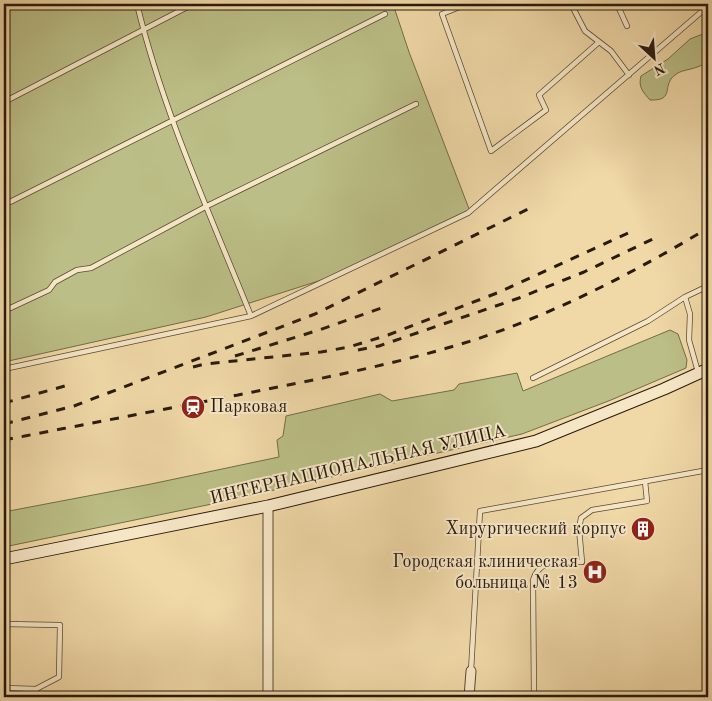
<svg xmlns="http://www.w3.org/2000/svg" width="712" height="701" font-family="'Old Standard TT',serif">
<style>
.green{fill:#bbbe86;stroke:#726c4a}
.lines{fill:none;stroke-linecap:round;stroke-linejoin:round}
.service-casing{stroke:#5b4a34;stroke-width:6}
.minor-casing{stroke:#5b4a34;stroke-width:11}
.secondary-casing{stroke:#291a0e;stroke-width:13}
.service{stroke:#f5e6c6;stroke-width:4.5}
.minor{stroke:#f5e6c6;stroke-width:9}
.secondary{stroke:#f5e6c6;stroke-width:11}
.rail{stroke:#291a0e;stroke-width:3;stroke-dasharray:9 9;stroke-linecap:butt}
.labels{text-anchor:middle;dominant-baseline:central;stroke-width:4;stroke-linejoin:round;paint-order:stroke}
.poi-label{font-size:18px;fill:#291a0e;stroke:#f5e6c6;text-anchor:end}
.street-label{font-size:18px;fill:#291a0e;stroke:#f5e6c6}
</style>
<rect width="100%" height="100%" fill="#f0d8a7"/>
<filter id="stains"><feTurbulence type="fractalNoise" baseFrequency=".004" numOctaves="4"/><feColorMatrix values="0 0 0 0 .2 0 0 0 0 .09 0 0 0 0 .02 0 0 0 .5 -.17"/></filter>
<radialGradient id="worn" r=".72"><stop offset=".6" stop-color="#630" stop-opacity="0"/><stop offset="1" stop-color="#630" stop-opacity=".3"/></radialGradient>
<path class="green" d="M4 4H393L409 52 471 214 334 276 206 317 4 362Z
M708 32V61C696 71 683 68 675 75 661 85 676 101 650 100 643 92 638 87 641 76L668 59 690 39Z
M670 330 678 334 687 360 686 368 611 400 522 434 212 504 4 547V513L9 511 151 484 279 457 277 440 283 436 286 416 380 394 392 401 454 390 459 384 517 373 523 391Z"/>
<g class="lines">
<g class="service-casing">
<path id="service" d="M137 4C163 112 210 214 251 316
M467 4 442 14 491 151 546 110 539 95 599 42
M571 4 585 31 611 51 629 75
M617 4 627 26
M4 102 193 4
M4 205 385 14
M685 297 690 314 689 340 698 372
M4 311 49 290 55 282 77 270 91 268 207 206 416 104
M4 369 251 316 468 213 707 7 706 4
M533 378 648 321 685 297 706 287 708 284
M4 624 60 625 59 677 36 689V697
M471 671 480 511 708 470
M4 688 36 689
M534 697 533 580C540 557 563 563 582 562L579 529 581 518 592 510 647 501 645 481"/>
</g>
<g class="minor-casing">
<path id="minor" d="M268 697V506
M469 697 471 671"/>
</g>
<g class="secondary-casing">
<path id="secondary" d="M4 559 268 506 536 441 664 389 708 369"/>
</g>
<use href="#service" class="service"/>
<use href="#minor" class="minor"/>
<use href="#secondary" class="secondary"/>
<path class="rail" d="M358 350 379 346 519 298 584 272 659 236
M235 356 319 330 387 306
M193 367 205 364 321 352 349 347 388 335 497 293 635 230
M4 403 72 384
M4 424 74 406 315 314 528 209
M4 440C82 425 160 410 238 395 318 379 399 364 477 339 558 312 635 272 708 228"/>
</g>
<defs>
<g id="station-disc" transform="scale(1.25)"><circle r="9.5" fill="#8f2418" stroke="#f5e6c6"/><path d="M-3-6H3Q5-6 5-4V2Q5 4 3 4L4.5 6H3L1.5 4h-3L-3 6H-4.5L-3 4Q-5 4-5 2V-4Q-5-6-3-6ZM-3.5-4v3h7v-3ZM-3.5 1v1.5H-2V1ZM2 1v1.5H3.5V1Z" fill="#fff"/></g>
<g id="building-disc" transform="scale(1.25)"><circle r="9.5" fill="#8f2418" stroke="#f5e6c6"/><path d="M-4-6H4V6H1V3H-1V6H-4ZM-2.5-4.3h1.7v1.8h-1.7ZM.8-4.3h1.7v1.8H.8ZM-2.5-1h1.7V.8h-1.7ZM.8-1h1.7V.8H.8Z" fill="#fff"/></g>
<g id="hospital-disc" transform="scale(1.25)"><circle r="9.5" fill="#8f2418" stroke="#f5e6c6"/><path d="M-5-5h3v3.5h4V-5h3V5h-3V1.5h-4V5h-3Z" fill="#fff"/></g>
</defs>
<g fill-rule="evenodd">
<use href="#station-disc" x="193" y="407"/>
<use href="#building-disc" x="643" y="529"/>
<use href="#hospital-disc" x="595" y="572"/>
</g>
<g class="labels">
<g class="poi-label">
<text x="210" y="407" text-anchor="start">Парковая</text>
<text x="626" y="529">Хирургический корпус</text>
<text x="578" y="562">Городская клиническая<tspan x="578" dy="21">больница № 13</tspan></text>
</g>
<g class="street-label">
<text transform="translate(358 465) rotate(-13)">ИНТЕРНАЦИОНАЛЬНАЯ УЛИЦА</text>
</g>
</g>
<rect width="712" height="701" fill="none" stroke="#f0d8a7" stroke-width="20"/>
<rect x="5" y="5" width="702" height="691" fill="none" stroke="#291a0e" stroke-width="2.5"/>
<rect x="10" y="10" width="692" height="681" fill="none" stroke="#291a0e"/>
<g transform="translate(654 58) rotate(154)" stroke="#f5e6c6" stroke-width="4" paint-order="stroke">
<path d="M0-4L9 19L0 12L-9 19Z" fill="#291a0e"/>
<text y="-8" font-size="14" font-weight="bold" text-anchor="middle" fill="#291a0e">N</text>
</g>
<rect width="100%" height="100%" filter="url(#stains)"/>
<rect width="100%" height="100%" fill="url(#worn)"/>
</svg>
